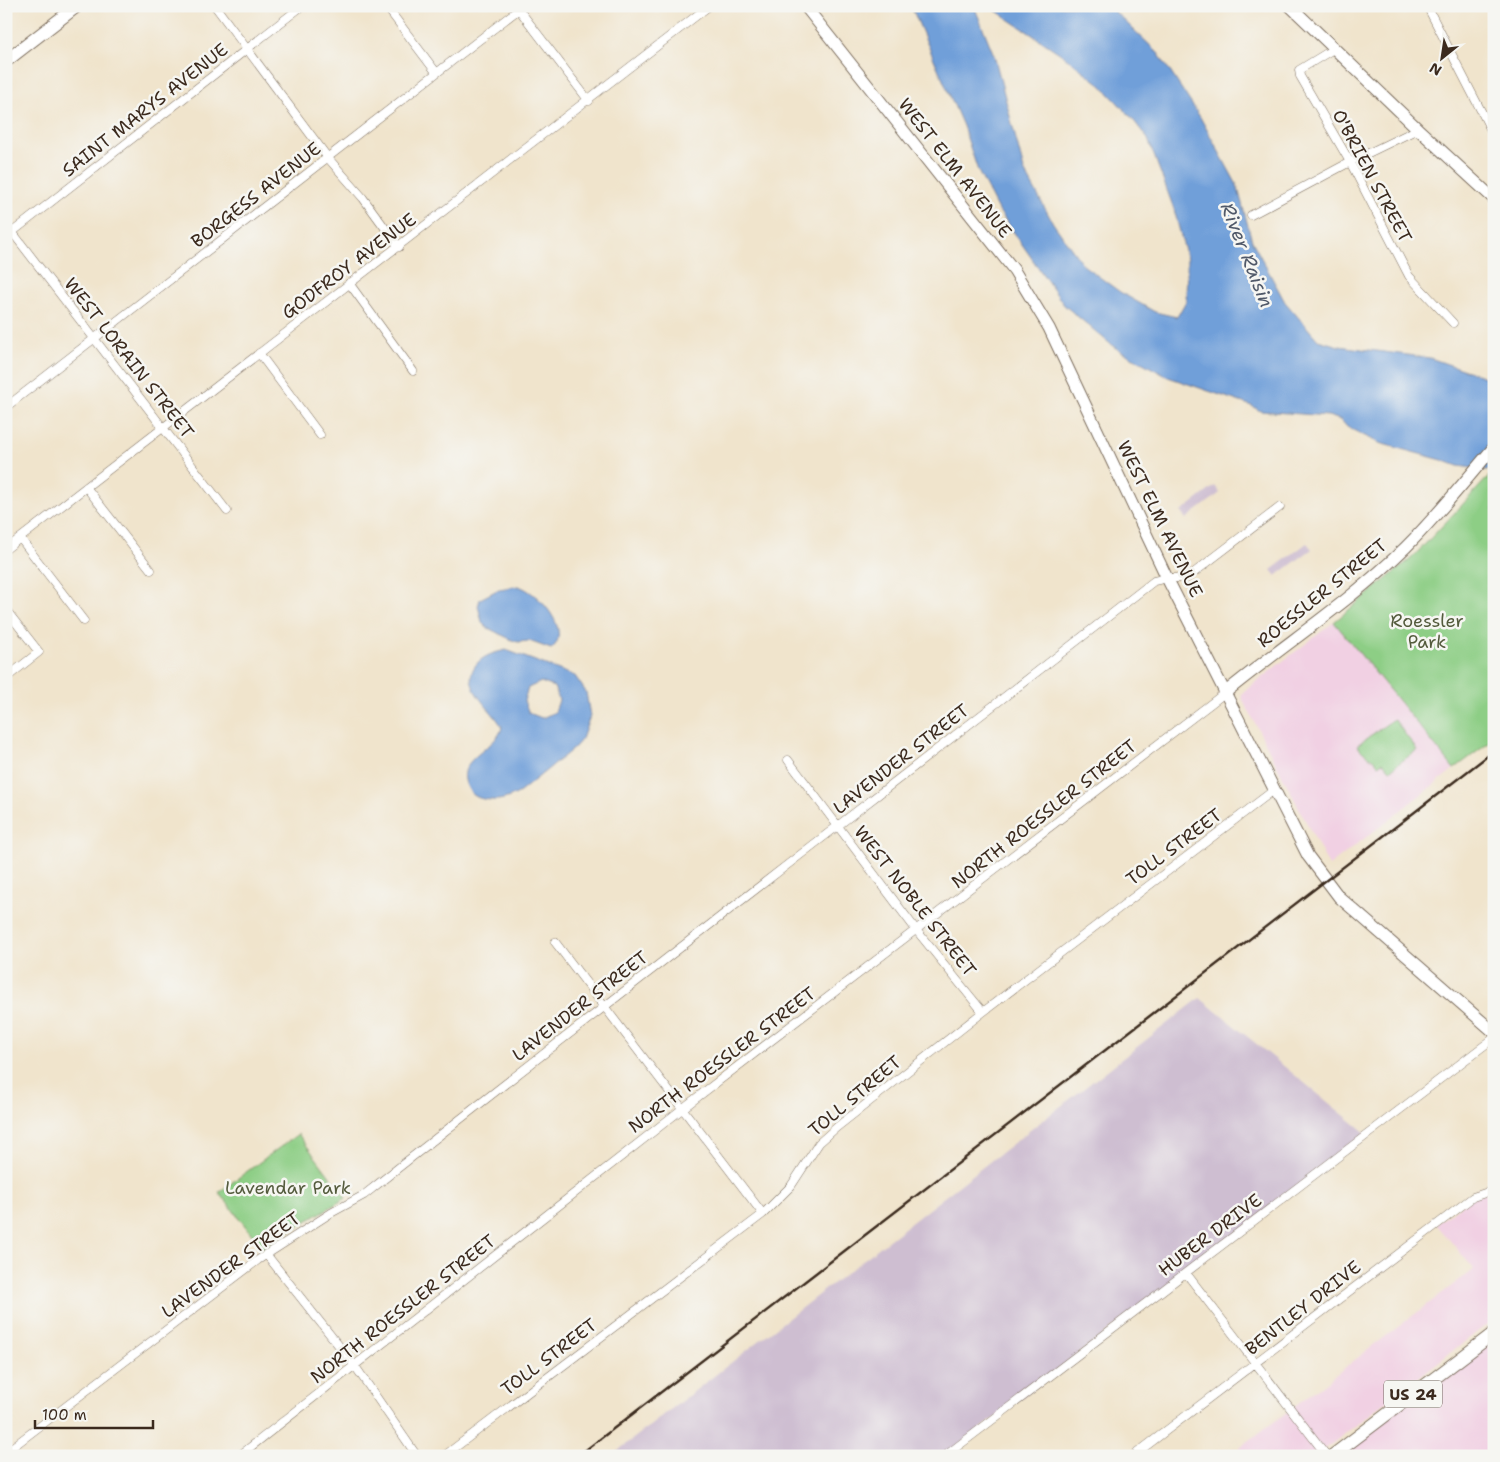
<svg xmlns="http://www.w3.org/2000/svg" width="1500" height="1462" font-family="'Shantell Sans',sans-serif">
<style>
.built{fill:#f1d0e3}
.industrial{fill:#cebed1}
.green{fill:#8dce85;stroke:#647c52}
.water{fill:#709fd9;stroke:#56647c;fill-rule:evenodd}
.lines{fill:none;stroke-linecap:round;stroke-linejoin:round}
.street-casing{stroke:#7a6b5b;stroke-width:9}
.secondary-casing{stroke:#7a6b5b;stroke-width:13}
.primary-casing{stroke:#7a6b5b;stroke-width:14}
.street{stroke:#fff;stroke-width:8}
.secondary{stroke:#fff;stroke-width:11}
.primary{stroke:#fff;stroke-width:12}
.rail{stroke:#3b2a1e;stroke-width:2.5}
.labels{text-anchor:middle;dominant-baseline:central;stroke-width:5;stroke-linejoin:round;paint-order:stroke}
.shield{fill:#f6f6f2;stroke:#73675e;stroke-width:1}
.shield-label{font-size:16px;font-weight:bold;fill:#3b2a1e}
.street-label{font-size:18px;fill:#3b2a1e;stroke:#f6f6f2}
.park-label{font-size:18px;fill:#545b3d;stroke:#f6f6f2}
.water-label{font-size:19px;font-style:italic;fill:#505969;stroke:#f6f6f2}
</style>
<rect width="100%" height="100%" fill="#f6f6f2"/>
<filter id="ink" filterUnits="userSpaceOnUse"><feTurbulence type="fractalNoise" baseFrequency=".02" numOctaves="2"/><feDisplacementMap in="SourceGraphic" scale="10" xChannelSelector="R" yChannelSelector="G"/><feConvolveMatrix kernelMatrix="1 2 1 2 8 2 1 2 1" color-interpolation-filters="sRGB"/></filter>
<filter id="wash" filterUnits="userSpaceOnUse"><feTurbulence type="fractalNoise" baseFrequency=".0096" numOctaves="4" result="noise"/><feDisplacementMap in="SourceGraphic" scale="20" xChannelSelector="R" yChannelSelector="G"/><feGaussianBlur stdDeviation="1.12" result="paint"/><feColorMatrix in="noise" values="0 0 0 0 0 0 0 0 0 0 0 0 0 0 0 0 0 1.4 0 .05"/><feComposite in="paint" operator="in"/></filter>
<g filter="url(#wash)">
<rect width="100%" height="100%" fill="#f0e4cc"/>
<path class="built" d="M1334 622 1454 769 1329 866 1241 696 1244 691Z
M1494 1190V1319L1316 1456H1229L1474 1269 1436 1224 1473 1197Z
M1494 1333V1456H1332Z"/>
<path class="industrial" d="M1215 486 1220 493 1186 519 1181 512Z
M1307 543 1312 549 1276 576 1271 570Z
M1200 998 1367 1134 945 1456H611Z"/>
<path class="green" d="M1494 471V739L1454 769 1334 622 1413 557Z
M1394 719 1417 750 1390 770 1383 762 1378 765C1372 756 1363 755 1357 745Z
M298 1134 346 1198 288 1232 263 1249 219 1192Z"/>
<path class="water" d="M911 6H974L994 55 1024 170 1053 223 1083 265 1120 292 1155 312 1177 317 1186 301 1187 259 1174 209 1148 139 1131 117 1101 85 1064 56 989 6H1109L1158 53 1200 117 1237 185 1252 241 1285 302 1318 340 1339 346 1430 358 1494 380V471L1458 466 1442 460 1379 443 1347 427 1341 420 1328 416 1260 411 1252 406 1168 377 1114 347 1064 305 997 208 978 171 963 126Z
M518 586C538 591 574 632 551 649L529 641 518 642 512 640 486 627 482 622 478 606 480 599 499 589Z
M506 650 575 676 586 692 590 716 582 739 574 748 520 792C511 797 502 801 491 800 479 799 471 797 466 784 456 757 498 749 502 727 493 709 460 688 475 666 483 655 494 653 506 650ZM541 682 554 687 559 700 555 712 542 718 529 713 524 701 528 688Z"/>
</g>
<g filter="url(#ink)">
<g class="lines">
<g class="street-casing">
<path id="street" d="M215 6 328 158 363 198 399 247
M386 6 436 72
M1427 6 1494 136
M517 7 589 101
M1335 48 1299 70 1300 76 1350 162 1409 276 1453 323
M1251 215 1350 162 1418 129
M6 224 227 511
M6 237 302 6
M349 283 413 371
M259 353 320 435
M6 407 523 6
M86 487 151 570
M20 538 84 621
M6 549 709 6
M6 610 39 652 6 678
M788 760 917 931 983 1012
M555 942 763 1214
M266 1254 355 1366 417 1456
M1186 1273 1327 1456
M6 1452 258 1260 331 1213 364 1195C625 988 891 786 1154 581L1167 578H1187L1280 507
M239 1456 682 1109 1226 692
M444 1456 763 1214 791 1186 819 1143 837 1127 983 1012 1274 790
M945 1456 1494 1038
M1133 1456 1473 1197 1494 1190"/>
</g>
<g class="secondary-casing">
<path id="secondary" d="M805 6 1014 270 1049 328 1167 578 1308 856 1339 897 1494 1032
M1290 6 1418 129 1494 199
M1226 692C1286 643 1351 601 1406 547 1437 516 1465 481 1494 447"/>
</g>
<g class="primary-casing">
<path id="primary" d="M6 61 77 6
M1332 1456 1494 1333"/>
</g>
<use href="#street" class="street"/>
<use href="#secondary" class="secondary"/>
<use href="#primary" class="primary"/>
<path class="rail" d="M578 1456 1494 751"/>
</g>
</g>
<g class="labels">
<rect class="shield" x="1384" y="1380.5" width="58" height="27" rx="4"/>
<g class="shield-label">
<text x="1413" y="1394">US 24</text>
</g>
<g class="street-label">
<text transform="translate(145 110) rotate(-38)">SAINT MARYS AVENUE</text>
<text transform="translate(955 168) rotate(52)">WEST ELM AVENUE</text>
<text transform="translate(1372 176) rotate(62)">O'BRIEN STREET</text>
<text transform="translate(256 195) rotate(-38)">BORGESS AVENUE</text>
<text transform="translate(349 266) rotate(-37)">GODFROY AVENUE</text>
<text transform="translate(129 358) rotate(52)">WEST LORAIN STREET</text>
<text transform="translate(1160 519) rotate(64)">WEST ELM AVENUE</text>
<text transform="translate(1322 593) rotate(-39)">ROESSLER STREET</text>
<text transform="translate(901 759) rotate(-38)">LAVENDER STREET</text>
<text transform="translate(1044 814) rotate(-38)">NORTH ROESSLER STREET</text>
<text transform="translate(1174 847) rotate(-37)">TOLL STREET</text>
<text transform="translate(915 901) rotate(52)">WEST NOBLE STREET</text>
<text transform="translate(580 1006) rotate(-38)">LAVENDER STREET</text>
<text transform="translate(722 1060) rotate(-37)">NORTH ROESSLER STREET</text>
<text transform="translate(855 1096) rotate(-40)">TOLL STREET</text>
<text transform="translate(1210 1235) rotate(-37)">HUBER DRIVE</text>
<text transform="translate(231 1265) rotate(-36)">LAVENDER STREET</text>
<text transform="translate(1303 1308) rotate(-38)">BENTLEY DRIVE</text>
<text transform="translate(403 1309) rotate(-38)">NORTH ROESSLER STREET</text>
<text transform="translate(549 1357) rotate(-37)">TOLL STREET</text>
</g>
<g class="park-label">
<text x="1427" y="621">Roessler<tspan x="1427" dy="21">Park</tspan></text>
<text x="288" y="1188">Lavendar Park</text>
</g>
<g class="water-label">
<text transform="translate(1247 255) rotate(68)">River Raisin</text>
</g>
</g>
<rect width="1500" height="1462" fill="none" stroke="#f6f6f2" stroke-width="25"/>
<g transform="translate(1442 58) rotate(210)" stroke="#f6f6f2" stroke-width="4" paint-order="stroke">
<path d="M0-4L9 19L0 12L-9 19Z" fill="#3b2a1e"/>
<text y="-8" font-size="14" font-weight="bold" text-anchor="middle" fill="#3b2a1e">N</text>
</g>
<path d="M35 1420v8h118v-8" fill="none" stroke="#3b2a1e" stroke-width="2.5"/>
<text x="42" y="1420" font-size="15" fill="#3b2a1e" stroke="#f6f6f2" stroke-width="4" paint-order="stroke">100 m</text>
</svg>
